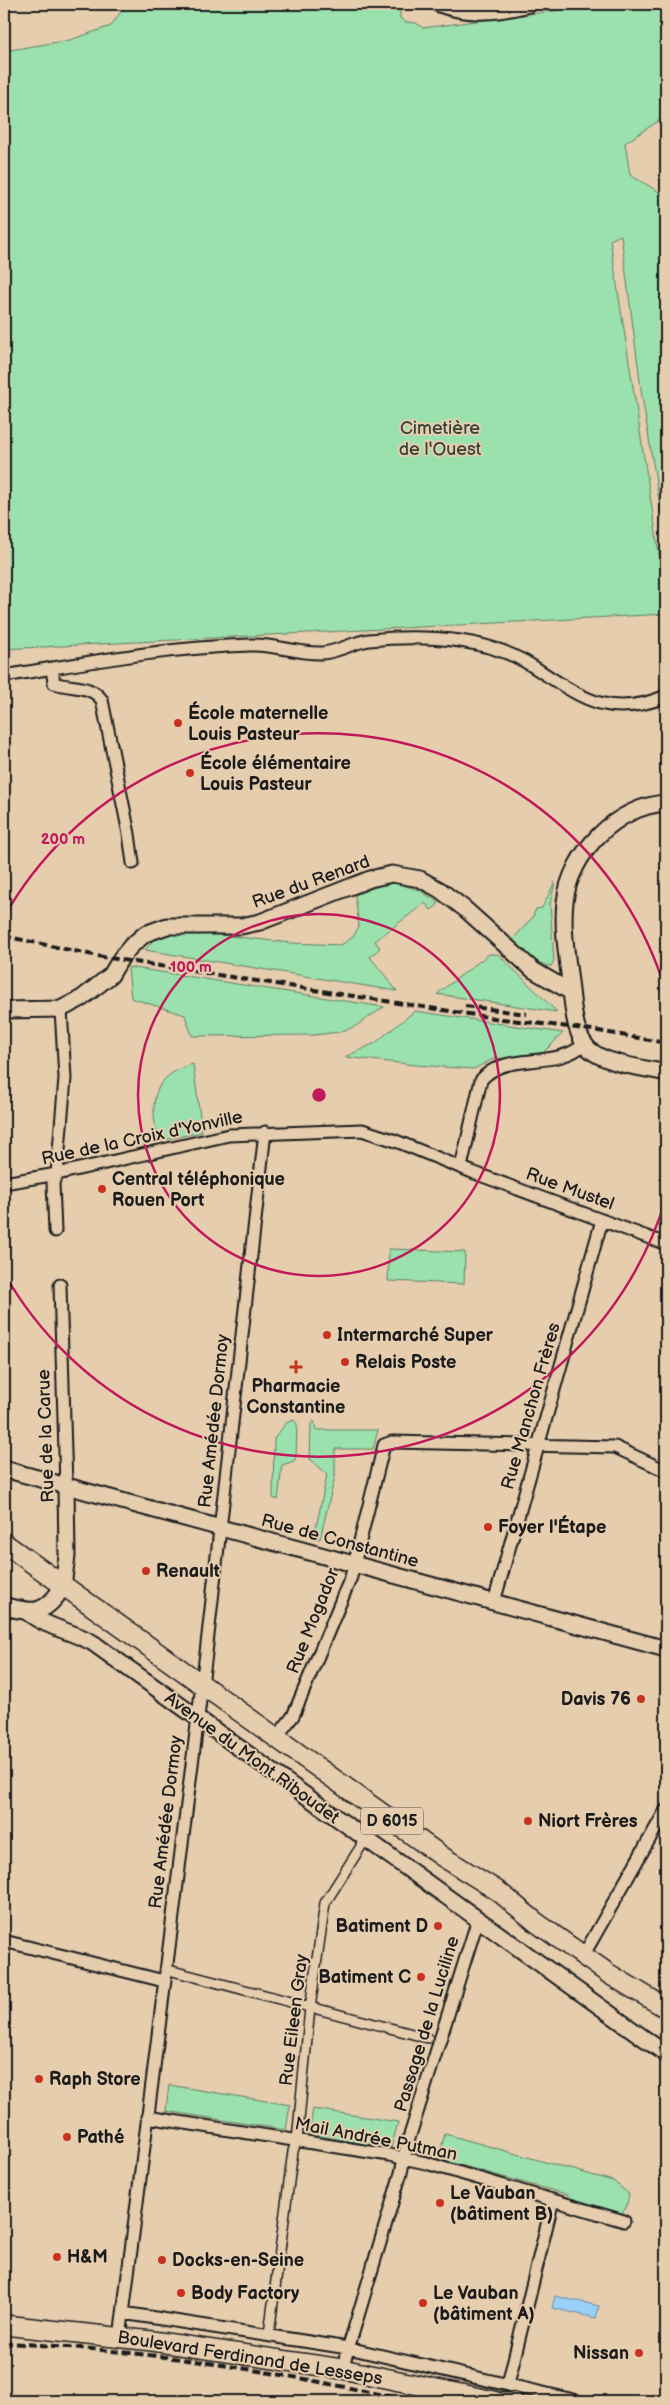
<svg xmlns="http://www.w3.org/2000/svg" width="670" height="2405" font-family="'Balsamiq Sans',sans-serif">
<style>
.green{fill:#9be1ae;stroke:#5c7e65}
.water{fill:#99d1f9;stroke:#6789a1}
.lines{fill:none;stroke-linecap:round;stroke-linejoin:round}
.pedestrian-casing{stroke:#1c1c1c;stroke-width:12}
.minor-casing{stroke:#1c1c1c;stroke-width:15}
.tertiary-casing{stroke:#1c1c1c;stroke-width:19}
.secondary-casing{stroke:#1c1c1c;stroke-width:20}
.primary-casing{stroke:#1c1c1c;stroke-width:22}
.pedestrian{stroke:#e5cdae;stroke-width:9}
.minor{stroke:#e5cdae;stroke-width:11}
.tertiary{stroke:#e5cdae;stroke-width:15}
.secondary{stroke:#e5cdae;stroke-width:16}
.primary{stroke:#e5cdae;stroke-width:19}
.rail{stroke:#1c1c1c;stroke-width:4;stroke-dasharray:8 4;stroke-linecap:butt}
.ring{fill:none;stroke:#c2185b;stroke-width:2.5}
.poi-dot{fill:#c8321e;stroke:#e5cdae;stroke-width:2}
.labels{text-anchor:middle;dominant-baseline:central;stroke-width:4;stroke-linejoin:round;paint-order:stroke}
.shield{fill:#e5cdae;stroke:#585148;stroke-width:1}
.shield-label{font-size:16px;font-weight:bold;fill:#1c1c1c}
.park-label{font-size:18px;fill:#354339;stroke:#e5cdae}
.poi-label{font-size:18px;font-weight:bold;fill:#1c1c1c;stroke:#e5cdae;text-anchor:start}
.street-label{font-size:18px;fill:#1c1c1c;stroke:#e5cdae}
.centre{fill:#c2185b;stroke:#e5cdae;stroke-width:2.5}
.ring-label{font-size:15px;text-anchor:middle;font-weight:bold;fill:#c2185b;stroke:#e5cdae;stroke-width:4;stroke-linejoin:round;paint-order:stroke}
</style>
<rect width="100%" height="100%" fill="#e5cdae"/>
<filter id="ink" filterUnits="userSpaceOnUse"><feTurbulence type="fractalNoise" baseFrequency=".02" numOctaves="2"/><feDisplacementMap in="SourceGraphic" scale="10" xChannelSelector="R" yChannelSelector="G"/><feConvolveMatrix kernelMatrix="1 2 1 2 8 2 1 2 1" color-interpolation-filters="sRGB"/></filter>
<g filter="url(#ink)">
<path class="green" d="M126 4H369L389 6 407 4 400 11V18L405 22 416 23 423 28 560 10 580 4H666V116L625 143 630 175 666 196V542L642 396 621 235 610 240 666 598V614L4 649V51L70 40 111 26Z
M555 882 550 904 554 961 551 966C537 966 523 948 513 939L532 918 536 909 542 908Z
M396 883 419 890 438 902V905L431 910 425 903 375 941 380 948 370 957 397 991 145 950C153 939 163 934 176 930L291 943 341 945 353 937 359 926 355 895 383 884Z
M489 954H497L501 957 557 1012 437 994Z
M128 967 384 1007 354 1027 339 1032 314 1035 192 1036 185 1015 131 998Z
M415 1011 563 1033 541 1055 493 1059 474 1069 416 1065 345 1057 375 1043Z
M193 1064 202 1132 158 1141C150 1102 150 1077 193 1064Z
M389 1249 465 1252 464 1284 388 1281Z
M294 1420 297 1424 296 1457 294 1461 282 1465 278 1500 273 1498 274 1439 286 1423Z
M314 1421 316 1430H378L373 1449H335V1476L320 1539 315 1538V1533L327 1474 310 1459 311 1424Z
M169 2085 290 2105 286 2130 166 2111Z
M313 2109 398 2122 391 2148 309 2134Z
M445 2134 613 2181 629 2194 626 2208 620 2215 568 2199 569 2195 438 2159Z"/>
<path class="water" d="M555 2296 599 2306 596 2318 552 2308Z"/>
<g class="lines">
<g class="pedestrian-casing">
<path id="pedestrian" d="M165 1969 428 2038
M269 2334 293 2151 297 2140 310 2008 325 1903 365 1840"/>
</g>
<g class="minor-casing">
<path id="minor" d="M52 668 54 683C72 689 90 684 102 700L129 834 133 863
M4 676C86 663 168 647 251 645 276 644 296 654 322 653 339 652 353 642 369 640 398 637 431 637 460 641 481 644 506 651 524 661 575 691 603 723 666 696
M461 1167 481 1080C506 1050 555 1071 584 1044
M4 1183 57 1174 229 1135 362 1130 396 1141 472 1172 666 1244
M55 1231 53 1183 57 1174 65 1078 61 1009
M60 1285 66 1486
M494 1602 602 1220
M276 1738 293 1716 351 1577 384 1445 392 1442 615 1447 666 1471
M4 1941 164 1981
M583 1956 666 1810
M147 2117 389 2155 426 2163 624 2221
M123 2313 348 2348 578 2401
M120 2338 206 1653 265 1132
M342 2369 401 2173 406 2148 478 1919
M508 2384 553 2200"/>
</g>
<g class="tertiary-casing">
<path id="tertiary" d="M439 4C470 15 498 12 529 4
M666 803C617 806 570 853 565 902 562 928 567 956 570 982 573 1003 573 1035 590 1050 606 1064 645 1068 666 1073
M4 1010 61 1009 82 998 111 975 121 958 131 946 145 934 167 926H241L260 922 370 879 392 874 420 879 440 890 465 909 533 970 571 992
M4 1469 666 1649
M63 1586 67 1556 66 1486
M28 1613C48 1628 72 1631 93 1643L666 2054
M498 2401H515"/>
</g>
<g class="secondary-casing">
<path id="secondary" d="M4 1606C34 1614 46 1615 63 1586"/>
</g>
<g class="primary-casing">
<path id="primary" d="M4 1543 443 1857 498 1891 537 1923 609 1974 666 2008
M4 2325 152 2341 342 2369 494 2401"/>
</g>
<use href="#pedestrian" class="pedestrian"/>
<use href="#minor" class="minor"/>
<use href="#tertiary" class="tertiary"/>
<use href="#secondary" class="secondary"/>
<use href="#primary" class="primary"/>
<path class="rail" d="M4 936 103 957 494 1018 593 1030 666 1043
M465 1006 527 1014
M4 2343C140 2349 278 2371 410 2401"/>
</g>
</g>
<g class="ring">
<circle cx="319" cy="1095" r="181"/>
<path d="M666 1198A362 362 0 0 1 4 1273M4 917A362 362 0 0 1 666 992"/>
</g>
<g class="poi-dot">
<circle cx="178" cy="723" r="5"/>
<circle cx="190" cy="773" r="5"/>
<circle cx="102" cy="1189" r="5"/>
<circle cx="327" cy="1335" r="5"/>
<circle cx="345" cy="1362" r="5"/>
<path d="M293.5 1359.5h5v5h5v5h-5v5h-5v-5h-5v-5h5z"/>
<circle cx="488" cy="1527" r="5"/>
<circle cx="146" cy="1571" r="5"/>
<circle cx="641" cy="1699" r="5"/>
<circle cx="528" cy="1821" r="5"/>
<circle cx="438" cy="1926" r="5"/>
<circle cx="421" cy="1977" r="5"/>
<circle cx="39" cy="2079" r="5"/>
<circle cx="67" cy="2137" r="5"/>
<circle cx="440" cy="2203" r="5"/>
<circle cx="57" cy="2257" r="5"/>
<circle cx="162" cy="2260" r="5"/>
<circle cx="181" cy="2293" r="5"/>
<circle cx="423" cy="2303" r="5"/>
<circle cx="639" cy="2353" r="5"/>
</g>
<g class="labels">
<rect class="shield" x="361" y="1807.5" width="62" height="27" rx="4"/>
<g class="shield-label">
<text x="392" y="1821">D 6015</text>
</g>
<g class="park-label">
<text x="440" y="428">Cimetière<tspan x="440" dy="21">de l'Ouest</tspan></text>
</g>
<g class="poi-label">
<text x="188" y="713">École maternelle<tspan x="188" dy="21">Louis Pasteur</tspan></text>
<text x="200" y="763">École élémentaire<tspan x="200" dy="21">Louis Pasteur</tspan></text>
<text x="112" y="1179">Central téléphonique<tspan x="112" dy="21">Rouen Port</tspan></text>
<text x="337" y="1335">Intermarché Super</text>
<text x="355" y="1362">Relais Poste</text>
<text x="296" y="1386" text-anchor="middle">Pharmacie<tspan x="296" dy="21">Constantine</tspan></text>
<text x="498" y="1527">Foyer l'Étape</text>
<text x="156" y="1571">Renault</text>
<text x="631" y="1699" text-anchor="end">Davis 76</text>
<text x="538" y="1821">Niort Frères</text>
<text x="428" y="1926" text-anchor="end">Batiment D</text>
<text x="411" y="1977" text-anchor="end">Batiment C</text>
<text x="49" y="2079">Raph Store</text>
<text x="77" y="2137">Pathé</text>
<text x="450" y="2193">Le Vauban<tspan x="450" dy="21">(bâtiment B)</tspan></text>
<text x="67" y="2257">H&amp;M</text>
<text x="172" y="2260">Docks-en-Seine</text>
<text x="191" y="2293">Body Factory</text>
<text x="433" y="2293">Le Vauban<tspan x="433" dy="21">(bâtiment A)</tspan></text>
<text x="629" y="2353" text-anchor="end">Nissan</text>
</g>
<g class="street-label">
<text transform="translate(311 882) rotate(-20)">Rue du Renard</text>
<text transform="translate(142 1138) rotate(-12)">Rue de la Croix d'Yonville</text>
<text transform="translate(570 1189) rotate(20)">Rue Mustel</text>
<text transform="translate(531 1406) rotate(-74)">Rue Manchon Frères</text>
<text transform="translate(214 1421) rotate(-84)">Rue Amédée Dormoy</text>
<text transform="translate(46 1436) rotate(-92)">Rue de la Carue</text>
<text transform="translate(340 1541) rotate(15)">Rue de Constantine</text>
<text transform="translate(313 1621) rotate(-68)">Rue Mogador</text>
<text transform="translate(252 1758) rotate(36)">Avenue du Mont Riboudet</text>
<text transform="translate(166 1822) rotate(-83)">Rue Amédée Dormoy</text>
<text transform="translate(294 2020) rotate(-83)">Rue Eileen Gray</text>
<text transform="translate(427 2024) rotate(-73)">Passage de la Luciline</text>
<text transform="translate(376 2139) rotate(11)">Mail Andrée Putman</text>
<text transform="translate(250 2358) rotate(9)">Boulevard Ferdinand de Lesseps</text>
</g>
</g>
<circle cx="319" cy="1095" r="8" class="centre"/>
<g class="ring-label">
<text x="63" y="844">200 m</text>
<text x="191" y="972">100 m</text>
</g>
<rect width="670" height="2405" fill="none" stroke="#e5cdae" stroke-width="20"/>
<rect x="10" y="10" width="650" height="2385" fill="none" stroke="#1c1c1c" stroke-width="2" filter="url(#ink)"/>
</svg>
